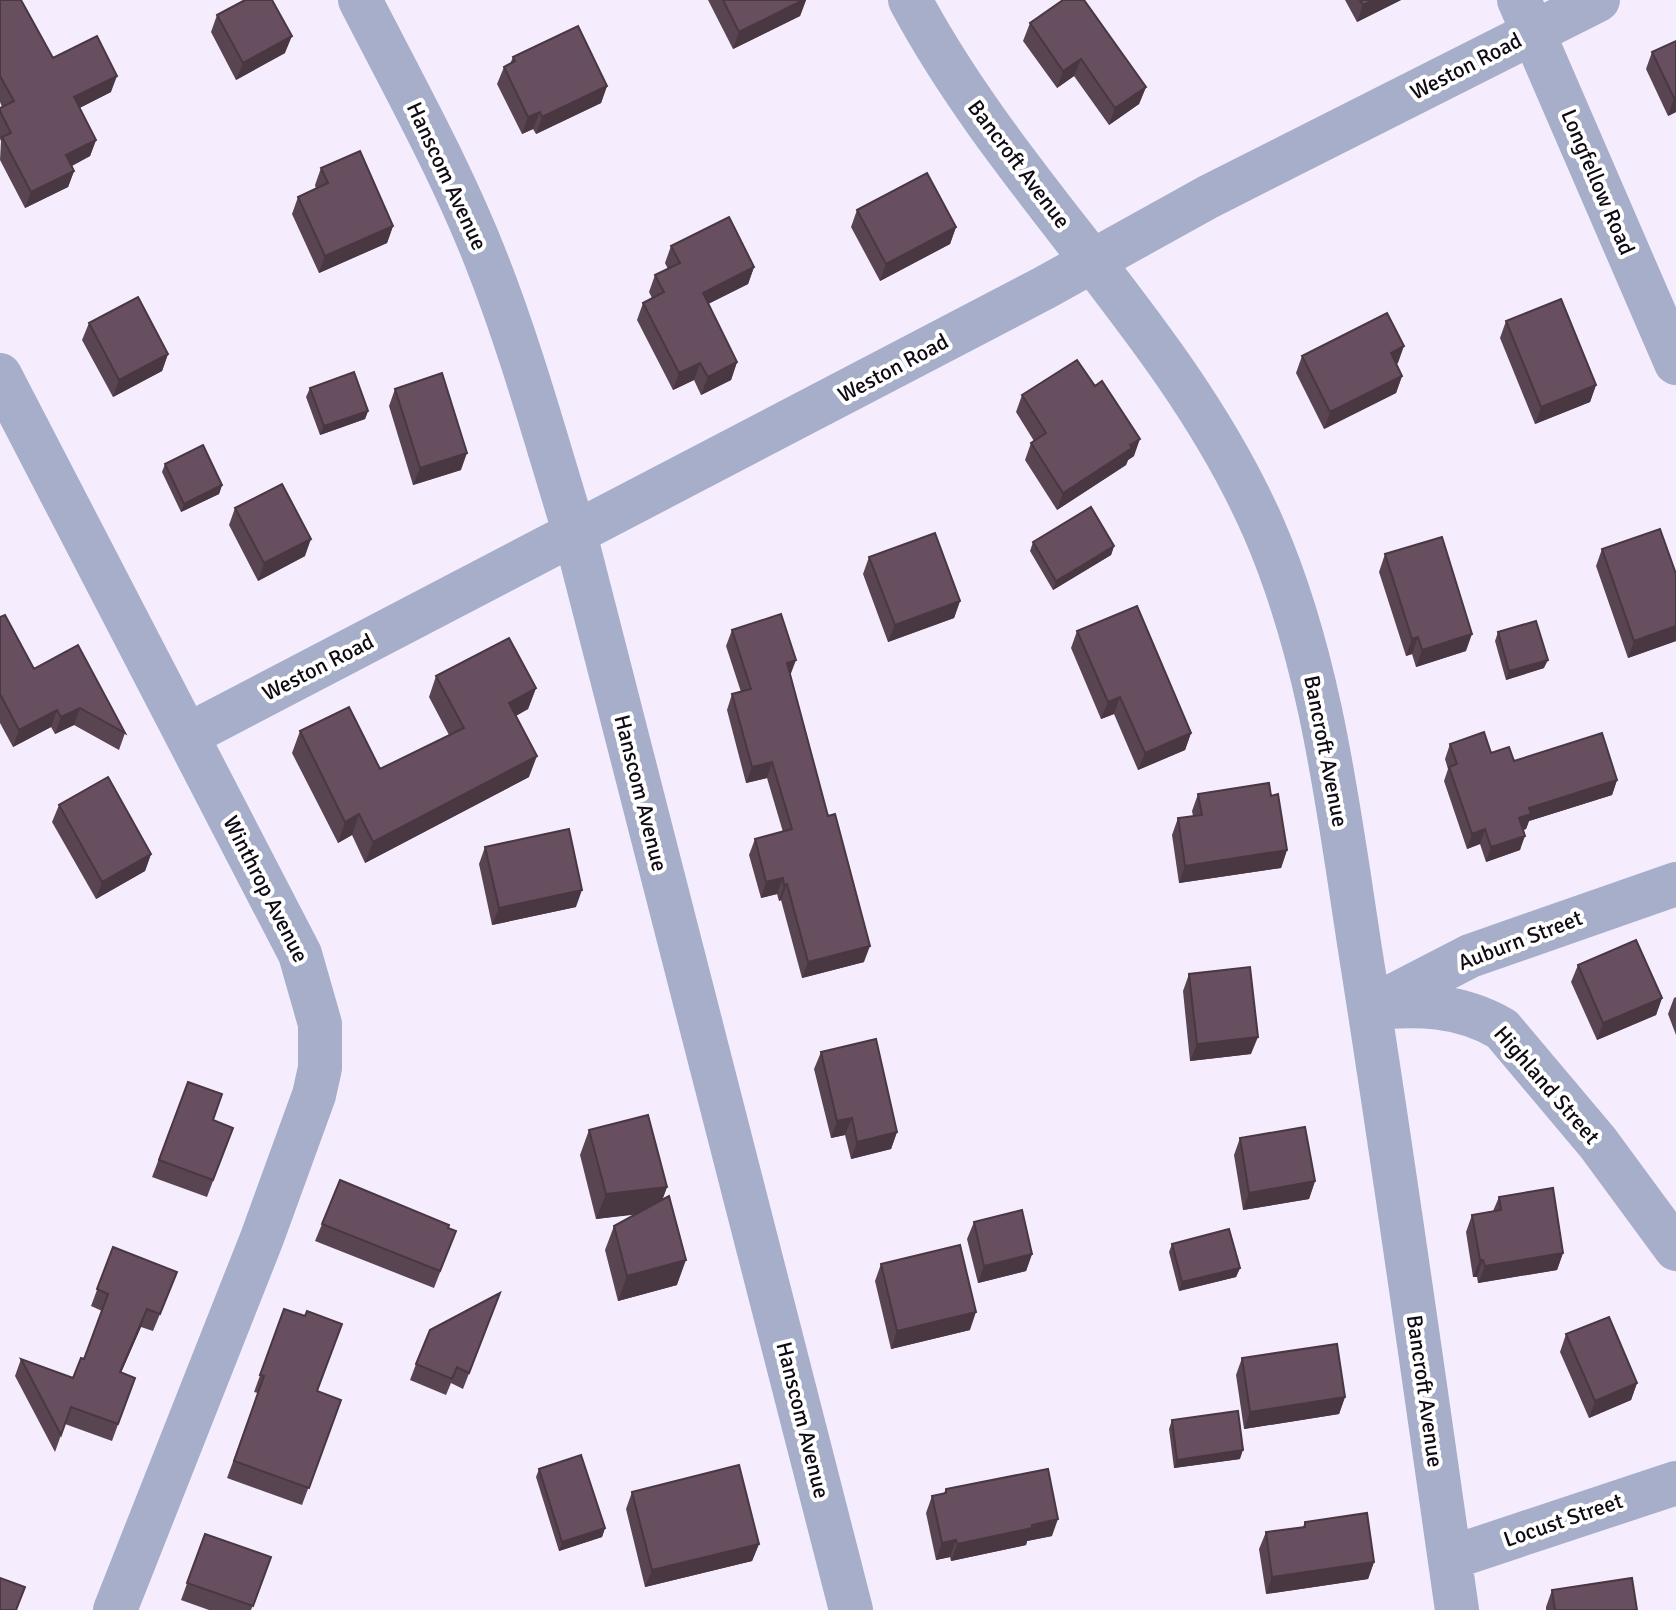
<svg xmlns="http://www.w3.org/2000/svg" width="1676" height="1610" font-family="Signika,sans-serif">
<style>
.lines{fill:none;stroke-linecap:round;stroke-linejoin:round}
.minor{stroke:#a6aeca;stroke-width:44}
.wall{fill:#594452}
.shaded-wall{fill:#493742}
.building{fill:#684f5f;stroke:#493742;stroke-width:2}
.labels{text-anchor:middle;dominant-baseline:central;stroke-width:8;stroke-linejoin:round;paint-order:stroke}
.street-label{font-size:22px;fill:#0f0a13;stroke:#fff}
</style>
<rect width="100%" height="100%" fill="#f5edfe"/>
<g class="lines">
<path class="minor" d="M360 0C404 86 452 172 487 262 522 351 547 444 575 534L851 1610
M910 0C1010 188 1178 332 1264 529 1323 665 1339 816 1362 962 1396 1177 1426 1394 1457 1610
M1519 0 1676 363
M0 375 300 954 320 1024V1068L314 1095 262 1238 115 1610
M188 735 1044 288 1208 197 1598 0
M1379 1003 1470 956 1676 884
M1370 1008C1417 1004 1460 1004 1502 1029L1598 1143 1676 1249
M1450 1558 1676 1483"/>
</g>
<path class="wall" d="M0 0 53 58 111 92 79 108 96 140 90 156 72 166 74 171 68 187 25 208 0 160 1 141 0 139V108L2 107 0 102Z
M708 0H806L800 16 733 49Z
M1345 0H1401L1357 22Z
M217 15 285 53 236 80 211 32Z
M1030 23 1146 87 1139 104 1109 125 1074 76 1057 88 1023 41Z
M1676 41V112L1668 116 1646 69 1652 52Z
M513 57 607 86 601 103 536 134 533 129 522 134 497 84 504 67 510 64Z
M321 168 393 226 387 243 319 273 292 214 298 197 316 189 315 185Z
M857 210 956 227 950 244 880 281 851 227Z
M671 246 754 267 748 284 708 304 737 362 731 380 701 395 694 380 673 390 637 320 643 303 652 298 649 292 655 275 668 269 665 263Z
M1506 321 1596 385 1590 402 1535 424 1500 338Z
M89 323 168 354 162 371 113 397 82 340Z
M1302 356 1398 363 1396 364 1402 376 1396 393 1324 429 1296 373Z
M310 388 368 411 365 419 320 435 306 397Z
M395 389 461 470 413 485 389 406Z
M1022 395 1134 456 1128 460 1126 465 1057 510 1025 460 1031 443 1034 441 1016 412Z
M165 464 222 485 219 494 181 512 162 472Z
M235 508 305 556 258 581 229 525Z
M1033 542 1114 546 1111 555 1053 590 1030 551Z
M1602 549 1676 574V641L1628 658 1596 566Z
M1385 554 1466 651 1416 667 1412 654 1406 656 1379 572Z
M869 557 960 601 954 618 888 642 863 574Z
M0 617 34 669 125 733 119 750 74 725 55 734 51 727 13 747 0 723Z
M732 630 790 676 864 962 802 978 781 900 779 901 777 894 761 898 749 855 755 839 783 832 767 778 746 783 727 710 732 694 741 692 726 646Z
M1077 631 1191 733 1185 750 1138 770 1114 714 1101 719 1071 648Z
M1498 632 1544 668 1506 680 1495 641Z
M436 676 536 688 528 709 516 716 529 777 365 863 352 835 338 843 292 753 300 731 380 769 449 735 429 697Z
M1450 744 1491 753 1514 761 1617 780 1612 795 1529 821 1526 829 1523 830 1520 850 1486 862 1480 844 1467 849 1444 781 1448 769 1445 759Z
M1198 794 1271 796 1287 850 1281 868 1179 883 1172 835 1178 818 1193 816 1192 811Z
M59 805 151 854 145 871 96 899 52 822Z
M485 847 576 907 492 925 479 864Z
M1578 965 1662 998 1656 1015 1597 1040 1571 982Z
M1189 974 1251 1054 1190 1061 1183 991Z
M1676 997V1035L1668 1014 1674 998Z
M821 1052 897 1132 891 1149 851 1159 845 1135 831 1138 814 1069Z
M188 1082 213 1120 233 1128 207 1197 152 1177Z
M589 1130 667 1187 662 1200 677 1285 618 1301 605 1250 614 1226 635 1214 596 1219 580 1155Z
M1240 1138 1315 1181 1309 1199 1243 1210 1234 1155Z
M1499 1197 1563 1253 1557 1270 1478 1283 1477 1277H1473L1466 1232 1472 1215 1493 1211Z
M974 1222 1032 1254 1026 1271 978 1283 967 1239Z
M322 1224 448 1228 456 1231 434 1288 315 1241Z
M1172 1244 1240 1268 1236 1277 1179 1291 1169 1252Z
M113 1247 170 1290 153 1331 141 1327 121 1372 135 1378 112 1441 65 1424 55 1452 15 1376 21 1359 73 1378 84 1359 102 1311 91 1306Z
M881 1264 970 1330 891 1349 875 1281Z
M500 1293 463 1389 451 1383 446 1395 410 1380 416 1364Z
M284 1309 305 1316 317 1391 341 1400 302 1505 227 1478 258 1393 254 1392Z
M1566 1334 1637 1383 1631 1400 1589 1418 1560 1352Z
M1242 1358 1345 1397 1339 1414 1244 1429 1236 1375Z
M1172 1420 1240 1459 1174 1468 1169 1429Z
M539 1469 605 1528 602 1537 559 1551 536 1477Z
M946 1489 1052 1536 1027 1541 1026 1545 951 1561 950 1557 936 1560 926 1513 932 1496 944 1493Z
M632 1492 759 1544 752 1561 645 1587 626 1509Z
M1305 1522 1374 1562 1368 1579 1266 1594 1259 1549 1266 1532 1303 1527Z
M205 1534 271 1557 251 1610H209L181 1600Z
M1552 1590 1637 1610H1546V1607Z"/>
<path class="shaded-wall" d="M803 0H806L800 16 733 49 739 32Z
M1373 0H1401L1357 22 1363 5Z
M292 36 285 53 236 80 243 63Z
M1081 59 1074 76 1057 88 1063 71Z
M117 76 111 92 68 114 74 97Z
M607 86 601 103 536 134 542 117Z
M1146 87 1139 104 1109 125 1115 108Z
M1676 97V112L1668 116 1674 98Z
M540 112 533 129 522 134 528 117Z
M96 140 90 156 60 172 66 155Z
M74 171 68 187 25 208 31 192Z
M393 226 387 243 319 273 325 256Z
M956 227 950 244 880 281 886 264Z
M754 267 748 284 696 310 703 293Z
M1404 346 1398 363 1385 370 1391 353Z
M168 354 162 371 113 397 119 380Z
M737 362 731 380 701 395 708 377Z
M700 363 694 380 673 390 679 373Z
M1402 376 1396 393 1324 429 1330 412Z
M1596 385 1590 402 1535 424 1541 407Z
M368 411 365 419 320 435 324 426Z
M1140 439 1134 456 1128 460 1126 465 1057 510 1063 493Z
M467 453 461 470 413 485 420 468Z
M222 485 219 494 181 512 184 504Z
M311 539 305 556 258 581 264 563Z
M1114 546 1111 555 1053 590 1056 581Z
M960 601 954 618 888 642 895 625Z
M1676 626V641L1628 658 1634 641Z
M1472 634 1466 651 1416 667 1422 650Z
M1418 637 1412 654 1406 656 1412 639Z
M796 660 790 676 787 663Z
M1548 660 1544 668 1506 680 1509 671Z
M536 688 528 709 501 724 509 703Z
M1120 697 1114 714 1101 719 1108 702Z
M80 708 74 725 55 734 61 717Z
M57 710 51 727 13 747 19 730Z
M1191 733 1185 750 1138 770 1145 753Z
M537 756 529 777 365 863 373 842Z
M772 762 767 778 746 783 752 767Z
M1617 780 1612 795 1529 821 1526 829 1514 833 1519 818 1529 808Z
M359 814 352 835 338 843 345 822Z
M1485 829 1480 844 1467 849 1472 834Z
M1525 836 1520 850 1486 862 1491 847Z
M1287 850 1281 868 1179 883 1185 866Z
M151 854 145 871 96 899 102 882Z
M783 878 777 894 761 898 766 882Z
M787 884 781 900 779 901 784 885Z
M582 890 576 907 492 925 499 908Z
M870 946 864 962 802 978 808 962Z
M1662 998 1656 1015 1597 1040 1603 1023Z
M1258 1037 1251 1054 1190 1061 1197 1044Z
M852 1118 845 1135 831 1138 837 1121Z
M897 1132 891 1149 851 1159 857 1142Z
M1315 1181 1309 1199 1243 1210 1249 1193Z
M667 1187 658 1212 596 1219 606 1194Z
M1563 1253 1557 1270 1478 1283 1485 1266Z
M1032 1254 1026 1271 978 1283 984 1266Z
M686 1260 677 1285 618 1301 627 1276Z
M1480 1260H1483L1477 1277H1473Z
M1240 1268 1236 1277 1179 1291 1182 1282Z
M147 1309 141 1327 114 1389 120 1372Z
M976 1312 970 1330 891 1349 897 1331Z
M1637 1383 1631 1400 1589 1418 1595 1401Z
M1345 1397 1339 1414 1244 1429 1250 1412Z
M1243 1450 1240 1459 1174 1468 1177 1460Z
M1058 1519 1052 1536 1027 1541 1026 1545 951 1561 957 1544Z
M605 1528 602 1537 559 1551 562 1542Z
M956 1540 950 1557 936 1560 942 1543Z
M759 1544 752 1561 645 1587 652 1570Z
M1374 1562 1368 1579 1266 1594 1272 1577Z"/>
<path class="building" d="M0 0H21L53 58 97 36 117 76 74 97 96 140 66 155 74 171 31 192 2 137 11 133 0 111V108L14 101 0 76Z
M245 0H272L292 36 243 63 217 15Z
M723 0H803L739 32Z
M1063 0H1084L1146 87 1115 108 1081 59 1063 71 1030 23Z
M1360 0H1373L1363 5Z
M578 26 607 86 542 117 540 112 528 117 504 67 515 61 513 57Z
M1676 41V97L1674 98 1652 52Z
M360 151 393 226 325 256 298 197 328 183 321 168Z
M927 173 956 227 886 264 857 210Z
M729 217 754 267 703 293 737 362 708 377 700 363 679 373 643 303 664 292 655 275 680 263 671 246Z
M138 297 168 354 119 380 89 323Z
M1561 299 1596 385 1541 407 1506 321Z
M1387 313 1404 346 1391 353 1402 376 1330 412 1302 356Z
M1077 360 1095 386 1102 381 1140 439 1130 445 1132 448 1063 493 1031 443 1046 433 1022 395Z
M354 372 368 411 324 426 310 388Z
M442 373 467 453 420 468 395 389Z
M203 445 222 485 184 504 165 464Z
M282 484 311 539 264 563 235 508Z
M1091 507 1114 546 1056 581 1033 542Z
M1660 529 1676 574V626L1634 641 1602 549Z
M935 533 960 601 895 625 869 557Z
M1442 537 1472 634 1422 650 1418 637 1412 639 1385 554Z
M1137 606 1191 733 1145 753 1120 697 1108 702 1077 631Z
M781 614 796 660 787 663 828 816 835 814 870 946 808 962 787 884 784 885 783 878 766 882 755 839 792 829 772 762 752 767 732 694 751 689 732 630Z
M5 615 34 669 78 645 125 733 80 708 61 717 57 710 19 730 0 694V617Z
M1536 621 1548 660 1509 671 1498 632Z
M509 638 536 688 509 703 537 756 373 842 359 814 345 822 300 731 349 707 380 769 464 728 436 676Z
M1484 732 1491 753 1509 747 1514 761 1602 733 1617 780 1529 808 1531 814 1519 818 1525 836 1491 847 1485 829 1472 834 1449 767 1457 764 1450 744Z
M108 777 151 854 102 882 59 805Z
M1269 783 1271 796 1278 794 1287 850 1185 866 1178 818 1202 815 1198 794Z
M569 829 582 890 499 908 485 847Z
M1636 940 1662 998 1603 1023 1578 965Z
M1250 967 1258 1037 1197 1044 1189 974Z
M876 1039 897 1132 857 1142 852 1118 837 1121 821 1052Z
M188 1082 222 1094 213 1120 233 1128 213 1180 159 1160Z
M648 1115 667 1187 606 1194 589 1130Z
M1305 1127 1315 1181 1249 1193 1240 1138Z
M340 1180 449 1225 448 1228 456 1231 440 1271 322 1224Z
M1553 1188 1563 1253 1485 1266 1483 1260H1480L1472 1215 1501 1210 1499 1197Z
M669 1196 686 1260 627 1276 614 1226Z
M1022 1210 1032 1254 984 1266 974 1222Z
M1229 1229 1240 1268 1182 1282 1172 1244Z
M960 1245 976 1312 897 1331 881 1264Z
M113 1247 177 1272 160 1314 147 1309 120 1372 135 1378 118 1424 71 1407 61 1435 21 1359 73 1378 81 1358 84 1359 108 1294 97 1289Z
M500 1293 469 1373 457 1367 452 1379 416 1364 430 1330Z
M284 1309 305 1316 307 1311 342 1324 317 1391 341 1400 309 1488 234 1461 264 1376 260 1375Z
M1609 1317 1637 1383 1595 1401 1566 1334Z
M1337 1344 1345 1397 1250 1412 1242 1358Z
M1238 1411 1243 1450 1177 1460 1172 1420Z
M581 1455 605 1528 562 1542 539 1469Z
M739 1465 759 1544 652 1570 632 1492Z
M1048 1469 1058 1519 1032 1525V1528L957 1544 956 1540 942 1543 932 1496 946 1493V1489Z
M1367 1513 1374 1562 1272 1577 1266 1532 1305 1527V1522Z
M205 1534 271 1557 253 1606 187 1583Z
M0 1578 25 1587 16 1610H0Z
M1632 1578 1637 1610H1555L1552 1590Z"/>
<g class="labels">
<g class="street-label">
<text transform="translate(1466 66) rotate(-27)">Weston Road</text>
<text transform="translate(1019 164) rotate(53)">Bancroft Avenue</text>
<text transform="translate(447 176) rotate(65)">Hanscom Avenue</text>
<text transform="translate(1598 182) rotate(67)">Longfellow Road</text>
<text transform="translate(893 368) rotate(-28)">Weston Road</text>
<text transform="translate(318 667) rotate(-27)">Weston Road</text>
<text transform="translate(1326 751) rotate(79)">Bancroft Avenue</text>
<text transform="translate(641 793) rotate(76)">Hanscom Avenue</text>
<text transform="translate(266 889) rotate(63)">Winthrop Avenue</text>
<text transform="translate(1520 940) rotate(-21)">Auburn Street</text>
<text transform="translate(1547 1085) rotate(49)">Highland Street</text>
<text transform="translate(1425 1391) rotate(82)">Bancroft Avenue</text>
<text transform="translate(803 1420) rotate(76)">Hanscom Avenue</text>
<text transform="translate(1563 1520) rotate(-19)">Locust Street</text>
</g>
</g>
</svg>
